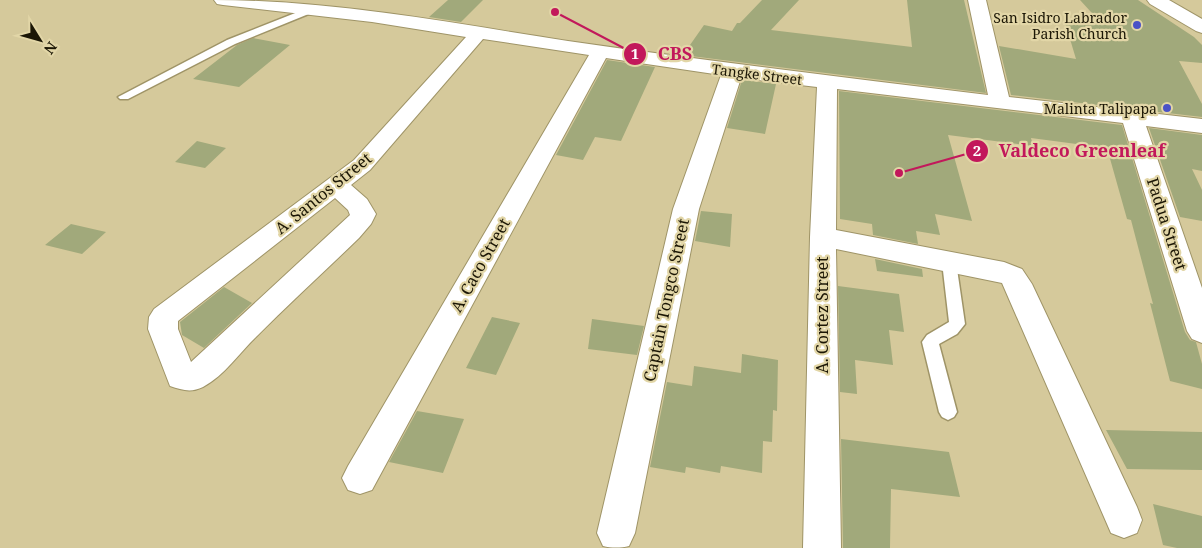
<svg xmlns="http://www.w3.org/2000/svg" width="1202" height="548" font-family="'Noto Serif',serif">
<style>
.building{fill:#a1a97b}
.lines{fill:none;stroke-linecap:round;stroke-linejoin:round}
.service-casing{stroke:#9f9467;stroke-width:3}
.minor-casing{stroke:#9f9467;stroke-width:2}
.secondary-casing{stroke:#9f9467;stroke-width:2}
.service{fill:#fff;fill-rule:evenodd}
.minor{fill:#fff;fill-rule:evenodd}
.secondary{fill:#fff;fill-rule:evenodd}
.poi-dot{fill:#4b52c7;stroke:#e2d6a7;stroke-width:2}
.labels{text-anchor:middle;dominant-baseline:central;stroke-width:4.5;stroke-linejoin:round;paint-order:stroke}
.far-poi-label{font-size:14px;fill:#1b1605;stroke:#e2d6a7;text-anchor:end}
.far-street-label{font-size:14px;fill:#1b1605;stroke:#e2d6a7}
.street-label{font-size:16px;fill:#1b1605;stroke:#e2d6a7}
.leader{fill:none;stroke:#c2185b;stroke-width:2}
.callout-dot{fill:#c2185b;stroke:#e2d6a7;stroke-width:2}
.mark-label{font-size:15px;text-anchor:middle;font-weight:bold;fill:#fff}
.callout-label{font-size:18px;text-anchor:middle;font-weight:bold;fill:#c2185b;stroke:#e2d6a7;stroke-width:4.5;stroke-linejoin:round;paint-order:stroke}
</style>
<rect width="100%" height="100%" fill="#d5c99b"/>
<path class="building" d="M448 0H483L461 22 429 17Z
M762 0H799L771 30 912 47 907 0H964L986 93 683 55 704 25 732 31 737 23H740Z
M1080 0H1138L1194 37 1202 45V63L1179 61 1202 104V117L1011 95 999 46 1076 59 1064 19 1101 23Z
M253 38 290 45 239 87 193 79 237 45Z
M607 60 655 67 621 141 595 137 583 160 556 155Z
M742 80 776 84 765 134 727 128Z
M839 91 1122 125 1185 332 1190 340 1196 342 1202 364V389L1170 381 1150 303 1153 304 1131 220 1127 219 1107 148 1031 138 1033 146 948 135 972 221 935 214 940 235 916 231 918 244 873 235 872 224 840 219Z
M1149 128 1202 135V171L1192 169 1202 190V221L1180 217Z
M197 141 226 148 205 168 175 162Z
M701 211 732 214 730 247 695 241Z
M71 224 106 232 82 254 45 245Z
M875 259 922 269 923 277 877 271Z
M838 286 899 294 904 332 889 330 893 365 855 360 857 394 840 392Z
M224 287 252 303 204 348 182 335 180 322Z
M492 317 520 323 496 375 466 368Z
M592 319 644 326 637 355 588 349Z
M742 354 778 360 777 411 773 410 772 442 763 441 762 473 721 466 720 473 686 467 685 473 650 467 667 382 692 386 694 366 741 373Z
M417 411 464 419 443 473 389 462Z
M1106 430 1202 432V470L1127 469Z
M841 439 949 452 960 497 891 489 890 548H843Z
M1153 504 1202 516V548H1177L1163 545Z"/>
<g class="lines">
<g class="service-casing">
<path id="service" d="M308 8 313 11 311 13 235 44 128 99H120L118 97 227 40Z
M949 257 954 258 956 262 965 324 957 334 939 344 957 412 954 417 948 420 942 417 939 412 922 342 927 335 949 322 942 262 944 258Z"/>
</g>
<g class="minor-casing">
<path id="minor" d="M214 0C333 0 451 23 568 41 708 61 848 78 988 95L968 0H986L1009 97 1202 119V133L1146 126 1202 288V343L1192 339 1187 331 1123 123 837 89 836 230 1004 262 1022 269 1032 284 1137 507 1142 520 1137 533 1124 538 1111 533 1002 283 836 249 841 548H803L810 237 817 87 741 78 699 209 635 533 629 546C621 548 611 548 603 546L597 533 673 209 721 75 606 58 372 490 360 494 348 490 342 478 348 466 589 55 483 39 370 170 351 185 367 199 376 214 371 224 359 238C325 271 290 303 256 337 239 353 225 375 203 387 191 393 182 390 170 386L148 329 149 317 154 309 354 160 466 37 372 22 223 5 217 4ZM335 198 348 210 350 215 191 362 178 329V321Z"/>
</g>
<g class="secondary-casing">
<path id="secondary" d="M1147 0H1169L1202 19V33L1196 31 1150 4Z"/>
</g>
<use href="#service" class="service"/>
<use href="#minor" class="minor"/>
<use href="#secondary" class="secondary"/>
</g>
<g class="poi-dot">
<circle cx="1137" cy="25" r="5"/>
<circle cx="1167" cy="108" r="5"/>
</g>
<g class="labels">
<g class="far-poi-label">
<text x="1127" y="17">San Isidro Labrador<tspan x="1127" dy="16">Parish Church</tspan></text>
<text x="1157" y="108">Malinta Talipapa</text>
</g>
<g class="far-street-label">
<text transform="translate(757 74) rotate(7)">Tangke Street</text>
</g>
<g class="street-label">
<text transform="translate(323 193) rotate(-39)">A. Santos Street</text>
<text transform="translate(1167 224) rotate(72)">Padua Street</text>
<text transform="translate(480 265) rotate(-61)">A. Caco Street</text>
<text transform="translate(666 300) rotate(-78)">Captain Tongco Street</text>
<text transform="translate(822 315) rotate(-90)">A. Cortez Street</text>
</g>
</g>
<path class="leader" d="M555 12L635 54M899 173L977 151"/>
<g class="callout-dot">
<circle cx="555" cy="12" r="5"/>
<circle cx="899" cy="173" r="5"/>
<circle cx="635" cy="54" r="12"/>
<circle cx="977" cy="151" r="12"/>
</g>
<g class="mark-label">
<text x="635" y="59">1</text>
<text x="977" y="156">2</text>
</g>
<g class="callout-label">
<text x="675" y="60">CBS</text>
<text x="1082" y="157">Valdeco Greenleaf</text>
</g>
<g transform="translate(40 40) rotate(127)" stroke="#e2d6a7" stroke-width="4" paint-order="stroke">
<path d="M0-4L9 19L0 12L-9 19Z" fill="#1b1605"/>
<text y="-8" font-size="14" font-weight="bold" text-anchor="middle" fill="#1b1605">N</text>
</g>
</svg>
